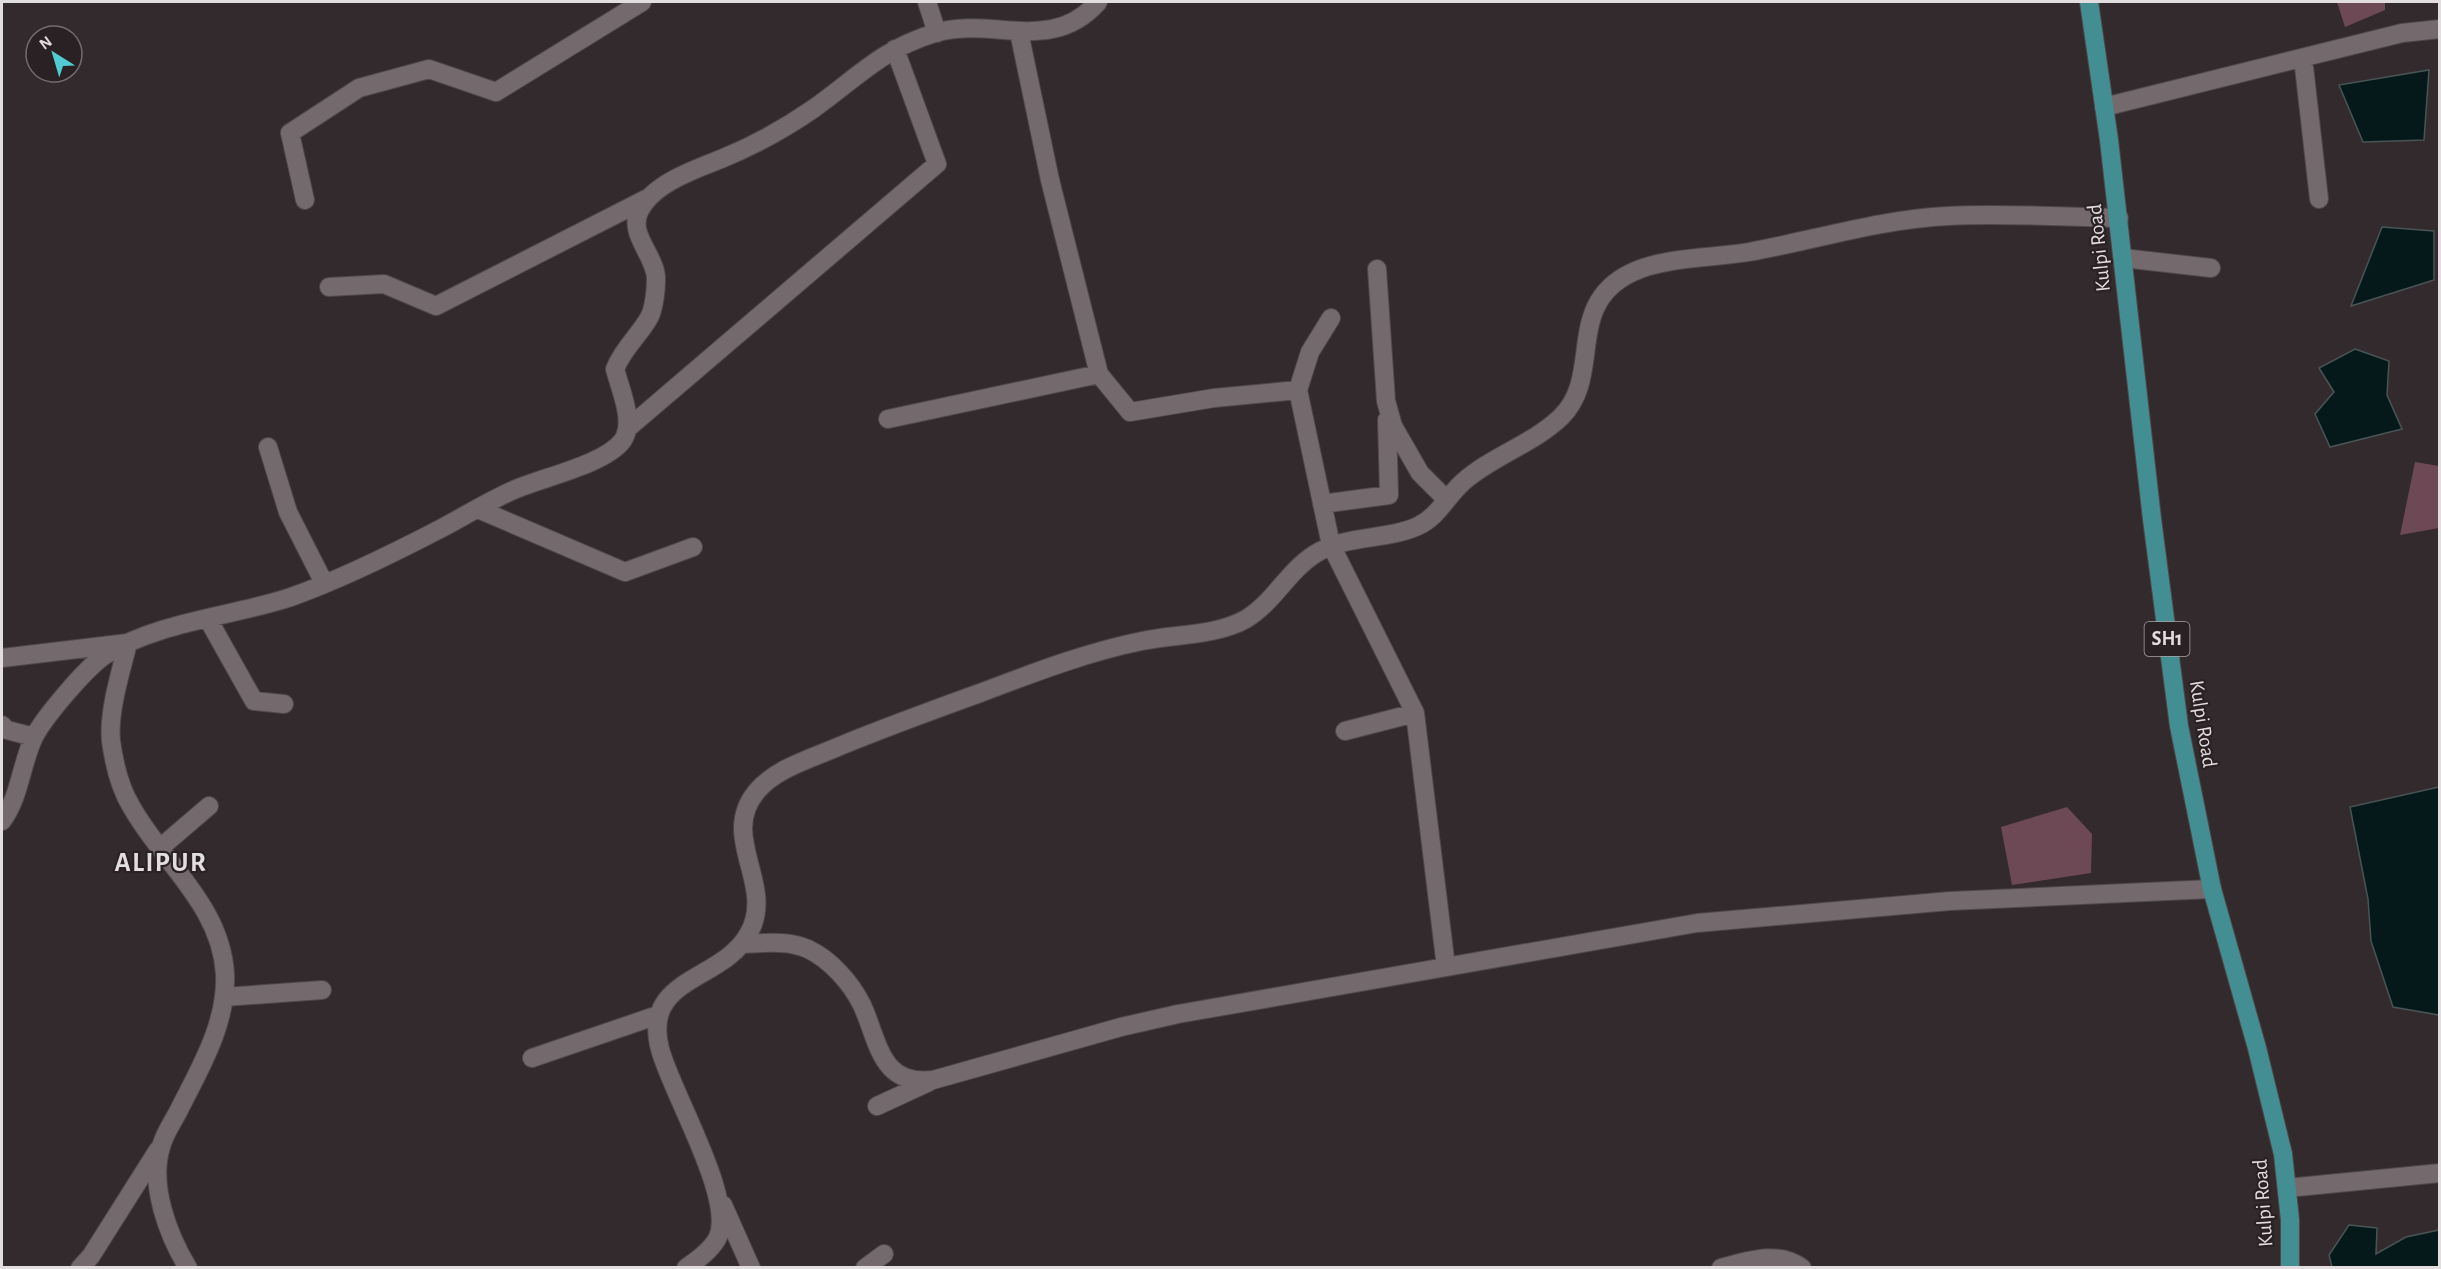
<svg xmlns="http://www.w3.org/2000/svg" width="2441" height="1269" font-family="'Alegreya Sans',sans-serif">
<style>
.green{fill:#6d4955}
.water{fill:#06191a;stroke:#485455;stroke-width:1.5}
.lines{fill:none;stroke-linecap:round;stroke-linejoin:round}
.minor-casing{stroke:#4f4849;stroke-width:20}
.major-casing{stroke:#4f4849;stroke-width:20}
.minor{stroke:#746a6d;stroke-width:18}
.major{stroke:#438e93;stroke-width:18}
.labels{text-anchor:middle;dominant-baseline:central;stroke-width:4.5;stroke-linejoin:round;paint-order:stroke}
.shield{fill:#292123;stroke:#aaa5a6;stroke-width:1.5}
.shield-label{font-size:20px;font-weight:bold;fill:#e2ddde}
.street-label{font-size:21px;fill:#e2ddde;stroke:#292123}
.district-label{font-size:27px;font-weight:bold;letter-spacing:1.5px;fill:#e2ddde;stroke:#292123}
</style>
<rect width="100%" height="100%" fill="#332a2d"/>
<path class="green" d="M2337 2H2385V10L2345 27Z
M2415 462 2439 466V528L2400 535Z
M2067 807 2092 834 2091 873 2012 885 2001 827Z"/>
<path class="water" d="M2429 70 2424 140 2363 142 2339 85Z
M2382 227 2434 231V280L2351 306Z
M2355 349 2389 361 2387 395 2402 429 2330 447 2315 414 2334 392 2319 368Z
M2439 787H2440L2439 1015 2393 1007 2371 941 2368 899 2350 807Z
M2349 1225 2377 1228 2376 1254 2406 1237 2439 1230V1267H2332L2329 1255Z"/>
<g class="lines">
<g class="minor-casing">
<path id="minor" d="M927 2 937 33
M1019 32 1050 180 1099 374 1130 412 1214 398 1298 390 1331 545 1415 713 1446 967
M2303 58 2319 199
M2104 107 2402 33 2440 29
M305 200 290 133 359 88 429 69 496 92 642 2
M2123 258 2211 268
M1377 269 1386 401 1393 426 1420 473 1447 500
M329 287 384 284 436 306 646 199
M1298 390 1310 352 1331 318
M888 419 1099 374
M627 429 937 164 895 49
M268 447 288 512 324 583
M1322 504 1389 495 1387 420
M478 509 625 572 693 547
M208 619 254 701 284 704
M2 658 128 643C121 671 108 712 111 741 114 763 120 788 131 806 162 862 221 905 225 974 227 1024 200 1068 179 1110 173 1122 164 1134 161 1147 149 1185 168 1235 188 1268
M2 725 7 730 34 737
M1345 731 1415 713
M2 821C20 797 21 764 34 737 45 716 86 668 105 655 160 621 231 617 291 597 342 579 392 554 440 529 465 516 490 500 516 489 544 477 606 464 623 440 635 421 620 389 615 369 623 348 640 335 650 316 654 307 656 290 656 280 657 257 628 235 639 212 652 184 693 170 721 159 753 146 784 129 813 109 857 78 880 50 935 33 993 16 1051 55 1098 2
M160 848 209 806
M744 944C764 943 789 940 808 949 831 960 851 983 862 1005 879 1042 880 1086 933 1080L1121 1027 1178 1014 1697 923 1950 901 2212 889
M224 997 322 990
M532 1058 658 1015
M877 1106 929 1082
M2287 1188 2440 1173
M723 1205 751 1268
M80 1268 91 1256 158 1150
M686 1268C697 1260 710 1251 717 1239 737 1201 671 1092 660 1049 641 976 723 982 749 933 776 884 718 837 757 791 776 768 813 758 840 746 886 727 933 710 980 693 1033 673 1087 652 1142 641 1175 634 1216 636 1246 619 1273 603 1288 571 1315 554 1347 534 1385 541 1418 526 1438 517 1447 496 1463 482 1492 456 1533 444 1561 417 1604 375 1563 304 1633 272 1665 257 1714 258 1749 252 1815 240 1881 219 1948 216 2004 213 2062 217 2119 218
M865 1268 884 1254
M1721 1268C1748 1261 1778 1250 1802 1268"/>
</g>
<g class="major-casing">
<path id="major" d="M2089 2 2109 140 2152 519 2179 726 2212 889 2257 1048 2283 1154 2290 1220V1268"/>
</g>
<use href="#minor" class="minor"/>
<use href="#major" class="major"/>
</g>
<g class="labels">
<rect class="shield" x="2144.5" y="622" width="45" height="34" rx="4.5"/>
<g class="shield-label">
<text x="2167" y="639">SH1</text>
</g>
<g class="street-label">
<text transform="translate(2099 248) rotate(-96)">Kulpi Road</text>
<text transform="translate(2203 724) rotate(81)">Kulpi Road</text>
<text transform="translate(2263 1203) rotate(-94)">Kulpi Road</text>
</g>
<g class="district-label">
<text x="161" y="862">ALIPUR</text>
</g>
</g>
<rect width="2441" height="1269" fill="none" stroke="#e2ddde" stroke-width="6"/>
<g transform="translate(54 54) rotate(323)"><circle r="28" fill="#292123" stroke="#736c6e" stroke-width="1.5"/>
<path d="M0-4.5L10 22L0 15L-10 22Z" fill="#51ccd3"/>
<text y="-9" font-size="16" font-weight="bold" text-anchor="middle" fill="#e2ddde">N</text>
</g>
</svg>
